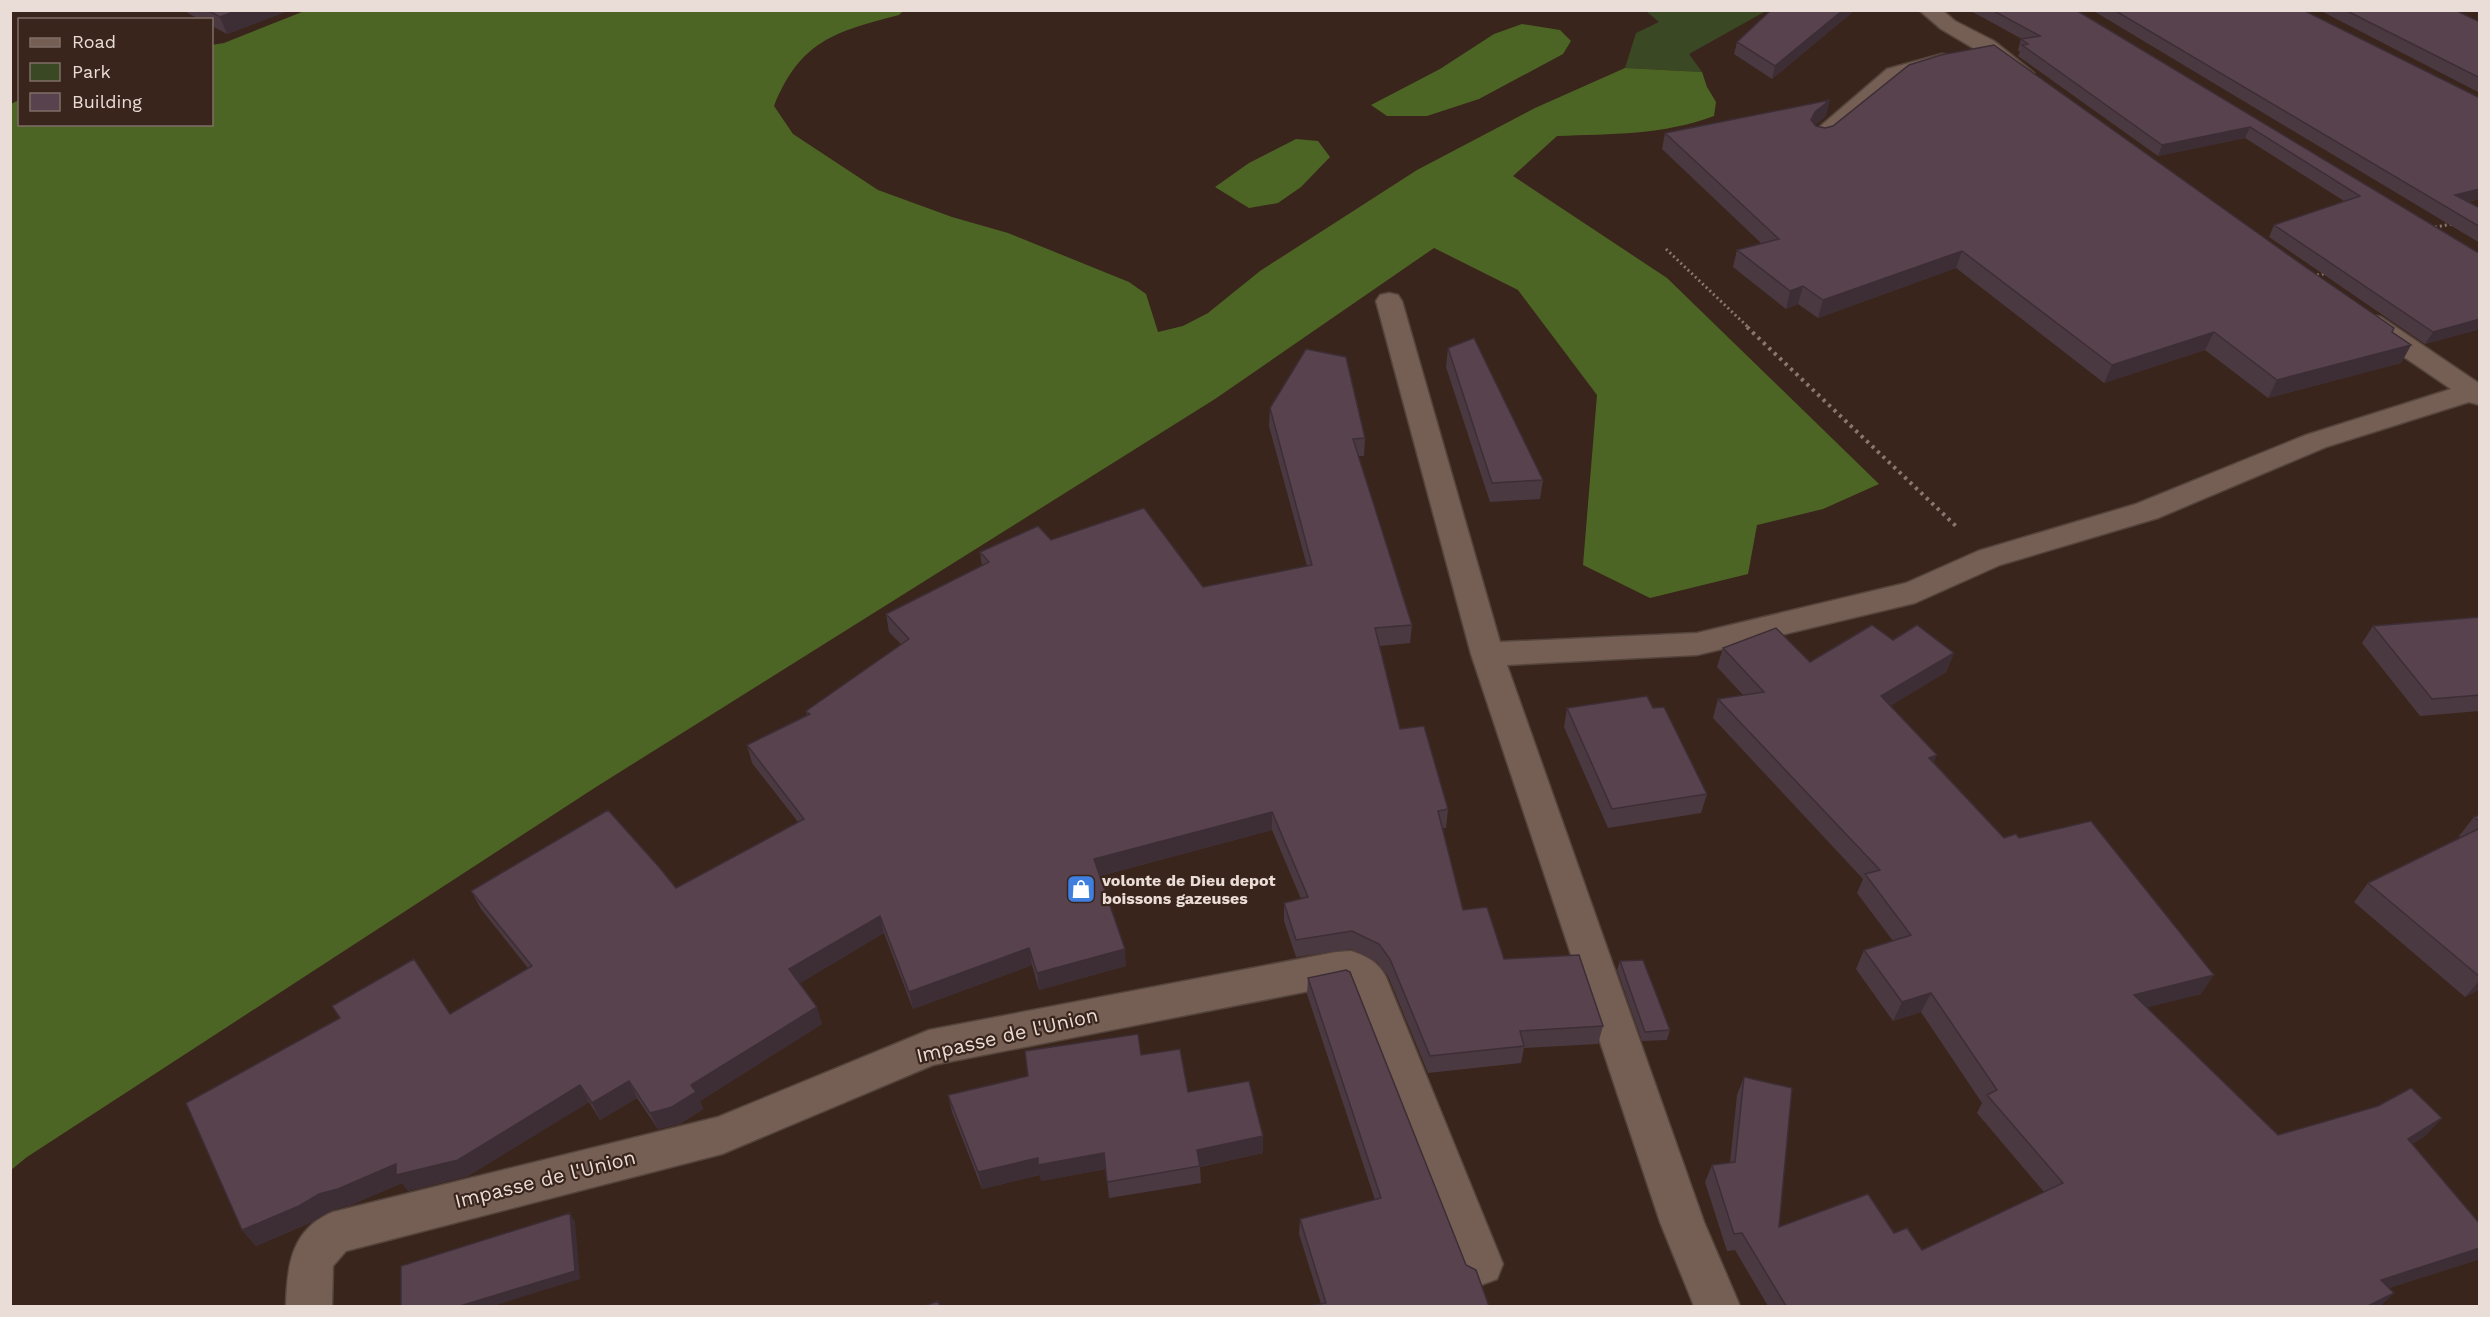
<svg xmlns="http://www.w3.org/2000/svg" width="2490" height="1317" font-family="'Work Sans',sans-serif">
<style>
.green{fill:#3a4824}
.forest{fill:#4d6524}
.lines{fill:none;stroke-linecap:round;stroke-linejoin:round}
.street-casing{stroke:#54443c;stroke-width:3}
.path-far1{stroke:#897770;stroke-width:3;stroke-dasharray:2 3;stroke-linecap:butt}
.path{stroke:#897770;stroke-width:4;stroke-dasharray:3 4.5;stroke-linecap:butt}
.street{fill:#755e54;fill-rule:evenodd}
.wall{fill:#4b3942}
.shaded-wall{fill:#3d2e36}
.building{fill:#57424d;stroke:#3d2e36;stroke-width:1.5}
.labels{text-anchor:middle;dominant-baseline:central;stroke-width:4.5;stroke-linejoin:round;paint-order:stroke}
.poi-label{font-size:16px;font-weight:bold;fill:#eadcd6;stroke:#39251c;text-anchor:start}
.near-street-label{font-size:20px;fill:#eadcd6;stroke:#39251c}
</style>
<rect width="100%" height="100%" fill="#39251c"/>
<path class="green" d="M1646 11H1766L1689 54 1702 72 1625 68 1636 33 1659 22Z"/>
<path class="forest" d="M307 10 903 11 899 15C835 32 801 40 774 106L793 134 878 190 952 217 1008 233 1129 282 1146 294 1158 332 1183 326 1208 313 1260 271 1417 170 1535 108 1625 68 1702 72 1707 87 1716 102 1714 116C1664 135 1610 134 1557 136L1513 176 1667 278 1879 484 1823 509 1757 525 1748 574 1650 598 1583 565 1597 395 1518 290 1434 248 1215 399 596 787 27 1157 11 1170V104L19 100 20 124H212V45L224 43Z
M1522 24 1560 30 1571 41 1563 54 1479 99 1427 116H1387L1371 105 1440 69 1494 34Z
M1296 139 1318 141 1330 157 1301 187 1278 203 1249 208 1215 187 1249 163Z"/>
<g class="lines">
<g class="street-casing">
<path id="street" d="M1919 10H1942L1955 21 1994 41 2034 73 2031 78 2023 80 2015 78 1978 51 1941 29Z
M1942 54 1950 55 1953 60 1950 65 1903 79 1828 141 1820 143 1812 141 1809 136 1887 69Z
M1389 293 1398 295 1402 301 1500 642 1697 633 1906 583 1978 551 2136 504 2306 435 2451 389 2363 329 2359 323 2363 317 2372 315 2381 317 2480 384V405L2469 402 2326 447 2158 518 2000 565 1915 603 1697 655 1507 665 1704 1222 1740 1306H1694L1660 1222 1471 654 1376 301 1380 295Z
M1351 951C1367 956 1378 962 1386 977L1503 1264 1497 1279 1481 1285 1465 1279 1351 987 1345 984 933 1065 722 1154 346 1251 333 1266 332 1306H286C287 1266 291 1229 333 1212L718 1117 929 1030 1336 952Z"/>
</g>
<path class="path-far1" d="M2430 228 2452 224
M1666 249 1749 328
M2312 276 2328 273"/>
<path class="path" d="M1747 327 1958 528"/>
<use href="#street" class="street"/>
</g>
<path class="wall" d="M183 10H290L227 34 212 26V20H200Z
M1771 10H1855L1772 79 1734 54 1737 42Z
M1969 10H2076L2477 252H2480V329L2425 344 2269 237 2274 225 2344 201 2245 138 2158 156 2018 56 2020 52 2018 50 2021 39H2022Z
M2092 10H2303L2480 98V199L2468 202 2480 208V243Z
M2319 10H2455L2480 22V93Z
M1826 116 1815 125 1816 126 2392 332 2411 345 2401 363 2268 398 2205 350 2104 383 1956 268 1818 318 1798 304 1786 309 1733 267 1737 250 1761 243 1662 149 1665 133Z
M1448 348 1543 480 1540 499 1490 502 1446 367Z
M1270 408 1365 438 1364 456H1358L1412 625 1410 643 1380 646 1400 729 1448 809 1446 828H1442L1463 910 1504 959 1603 1026 1598 1044 1524 1048 1521 1063 1428 1073 1388 976 1377 962 1351 949 1296 957 1284 921V903L1301 899 1272 830 1100 876 1126 966 1039 990 1032 965 913 1009 884 933 800 983 822 1024 700 1101 703 1109 680 1124 658 1129 637 1098 600 1120 589 1102 468 1176 408 1191 402 1183 351 1205 332 1210 312 1222 256 1246 242 1230 450 1014 528 968 481 909 471 891 676 888 798 822 752 763 747 745 807 715 806 711 901 644 889 632 886 614 982 566 980 552 1051 540 1203 587 1307 566 1269 426Z
M2480 617V711L2420 716 2362 643 2373 626Z
M1893 640 1954 653 1946 672 1890 706 1934 762 2004 838H2019L2201 994 2147 1007 2278 1135 2442 1118 2425 1136 2412 1144 2480 1224V1258L2477 1260 2389 1288 2394 1293 2380 1306H1768L1735 1250 1727 1251 1705 1182 1712 1165 1730 1163 1737 1095 1744 1077 1779 1227 1894 1233 1922 1250 2044 1192 1977 1113 1982 1103 1921 1012 1893 1021 1856 969 1864 950 1893 941 1857 893 1863 879 1713 718 1718 699 1743 695 1717 667 1723 648 1810 662Z
M1567 708 1707 794 1701 813 1608 828 1564 727Z
M2480 815V989L2465 997 2354 902 2368 883 2461 838 2459 836 2474 817Z
M1620 961 1670 1030 1667 1040 1642 1041 1617 970Z
M1308 978 1466 1265 1321 1304 1299 1234 1300 1219 1375 1200 1307 994Z
M1141 1055 1263 1153 1200 1167 1201 1183 1109 1198 1106 1169 1041 1181 1040 1175 982 1189 952 1112 948 1095 1028 1076Z"/>
<path class="shaded-wall" d="M238 10H290L227 34 220 17Z
M1843 10H1855L1772 79 1775 66Z
M1830 100 1826 116 1811 129V120L1815 112Z
M2250 127 2245 138 2158 156 2162 145Z
M2480 189V199L2449 207 2455 195Z
M1962 251 1956 268 1818 318 1823 300Z
M1803 286 1798 304 1786 309 1790 291Z
M2480 319V329L2425 344 2433 332Z
M2214 332 2205 350 2104 383 2112 365Z
M2411 345 2401 363 2268 398 2277 380Z
M1954 653 1946 672 1873 716 1881 696Z
M1937 755 1929 774V758Z
M1272 812V830L1095 877 1094 859Z
M880 916 884 933 795 986 789 969Z
M1029 948 1032 965 913 1009 909 992Z
M1125 949 1126 966 1039 990 1037 973Z
M2214 975 2201 994 2122 1014 2134 995Z
M2480 980V989L2465 997Z
M1931 993 1921 1012 1893 1021 1902 1002Z
M817 1007 822 1024 700 1101 703 1109 680 1124 658 1129 650 1113 691 1085Z
M629 1081 637 1098 600 1120 592 1103Z
M580 1085 589 1102 468 1176 408 1191 402 1183 351 1205 332 1210 312 1222 256 1246 242 1230 319 1194Z
M2442 1118 2425 1136 2391 1156 2408 1139Z
M1263 1136V1153L1198 1167 1197 1150Z
M1104 1153 1106 1169 1041 1181 1040 1175 982 1189 978 1172 1038 1158Z
M570 1213 575 1222 580 1279 493 1306H460Z
M2480 1248V1258L2477 1260 2364 1296 2381 1280Z
M2394 1293 2380 1306H2368Z"/>
<path class="building" d="M207 10H238L220 17Z
M1771 10H1843L1775 66 1737 42Z
M1992 10H2076L2477 252H2480V319L2433 332 2274 225 2360 196 2250 127 2162 145 2022 45 2028 44 2021 39 2040 36Z
M2114 10H2303L2480 98V189L2455 195 2480 208V227Z
M2345 10H2455L2480 22V78Z
M1994 45 2304 266 2394 328 2392 332 2411 345 2277 380 2214 332 2112 365 1962 251 1823 300 1803 286 1790 291 1737 250 1779 239 1665 133 1830 100 1815 112 1811 120 1816 126 1825 128 1833 126 1909 65 1941 55Z
M1474 338 1543 480 1492 483 1448 348Z
M1306 349 1346 357 1365 438 1353 439 1412 625 1375 628 1400 729 1424 726 1448 809 1438 811 1463 910 1487 907 1504 959 1579 955 1603 1026 1520 1031 1524 1046 1430 1056 1390 959 1379 944 1352 931 1296 940 1284 903 1308 897 1272 812 1094 859 1125 949 1037 973 1029 948 909 992 880 916 789 969 817 1007 691 1085 696 1092 672 1107 650 1113 629 1081 592 1103 580 1085 458 1160 396 1175V1164L338 1189 319 1194 299 1206 242 1230 186 1103 340 1018 332 1006 414 959 450 1014 532 966 471 891 608 810 659 867 676 888 804 819 747 745 810 714 806 711 909 639 886 614 989 562 980 552 1038 526 1051 540 1144 508 1203 587 1312 565 1270 408Z
M2480 617V695L2432 699 2373 626Z
M1872 625 1893 640 1917 625 1954 653 1881 696 1937 755 1929 758 2004 838 2016 834 2019 838 2091 821 2214 975 2134 995 2278 1135 2378 1106 2411 1088 2442 1118 2408 1139 2480 1224V1248L2381 1280 2394 1293 2368 1306H1786L1742 1233 1734 1234 1712 1165 1735 1162 1744 1077 1792 1088 1779 1227 1868 1194 1894 1233 1907 1228 1922 1250 2063 1183 1987 1095 1997 1090 1931 993 1902 1002 1864 950 1911 935 1865 874 1880 870 1718 699 1764 692 1723 648 1776 628 1810 662Z
M1647 696 1653 708 1664 707 1707 794 1612 809 1567 708Z
M2480 815V822L2474 817Z
M2480 828V977L2368 883Z
M1643 960 1670 1030 1645 1032 1620 961Z
M1346 970 1350 972 1466 1265 1476 1270 1489 1306H1309L1326 1303 1300 1219 1381 1198 1308 978Z
M1138 1034 1141 1055 1180 1049 1188 1092 1249 1081 1263 1136 1197 1150 1200 1166 1107 1182 1104 1153 1038 1165V1158L978 1172 948 1095 1028 1076 1025 1051Z
M570 1213 575 1271 460 1306H401V1266Z
M938 1301 940 1306H925Z"/>
<defs>
<g id="shop-square" transform="scale(1.5)"><rect x="-9" y="-9" width="18" height="18" rx="4" fill="#3f7fe0" stroke="#39251c"/><path d="M-5-2.5h2.3a2.7 3.5 0 0 1 5.4 0H5L5.5 6h-11ZM-1.5-2.5h3a1.5 2.3 0 0 0-3 0Z" fill="#fff"/></g>
</defs>
<g fill-rule="evenodd">
<use href="#shop-square" x="1081" y="889"/>
</g>
<g class="labels">
<g class="poi-label">
<text x="1102" y="880">volonte de Dieu depot<tspan x="1102" dy="18">boissons gazeuses</tspan></text>
</g>
<g class="near-street-label">
<text transform="translate(1007 1035) rotate(-13)">Impasse de l'Union</text>
<text transform="translate(545 1179) rotate(-14)">Impasse de l'Union</text>
</g>
</g>
<rect width="2490" height="1317" fill="none" stroke="#eadcd6" stroke-width="24"/>
<rect x="18" y="18" width="195" height="108" fill="#39251c" stroke="#806e66" stroke-width="1.5"/>
<rect x="30" y="38" width="30" height="9" fill="#755e54" stroke="#806e66" stroke-width="1.5"/>
<text x="72" y="48" font-size="18" fill="#eadcd6">Road</text>
<rect x="30" y="63" width="30" height="18" fill="#3a4824" stroke="#806e66" stroke-width="1.5"/>
<text x="72" y="78" font-size="18" fill="#eadcd6">Park</text>
<rect x="30" y="93" width="30" height="18" fill="#57424d" stroke="#806e66" stroke-width="1.5"/>
<text x="72" y="108" font-size="18" fill="#eadcd6">Building</text>
</svg>
